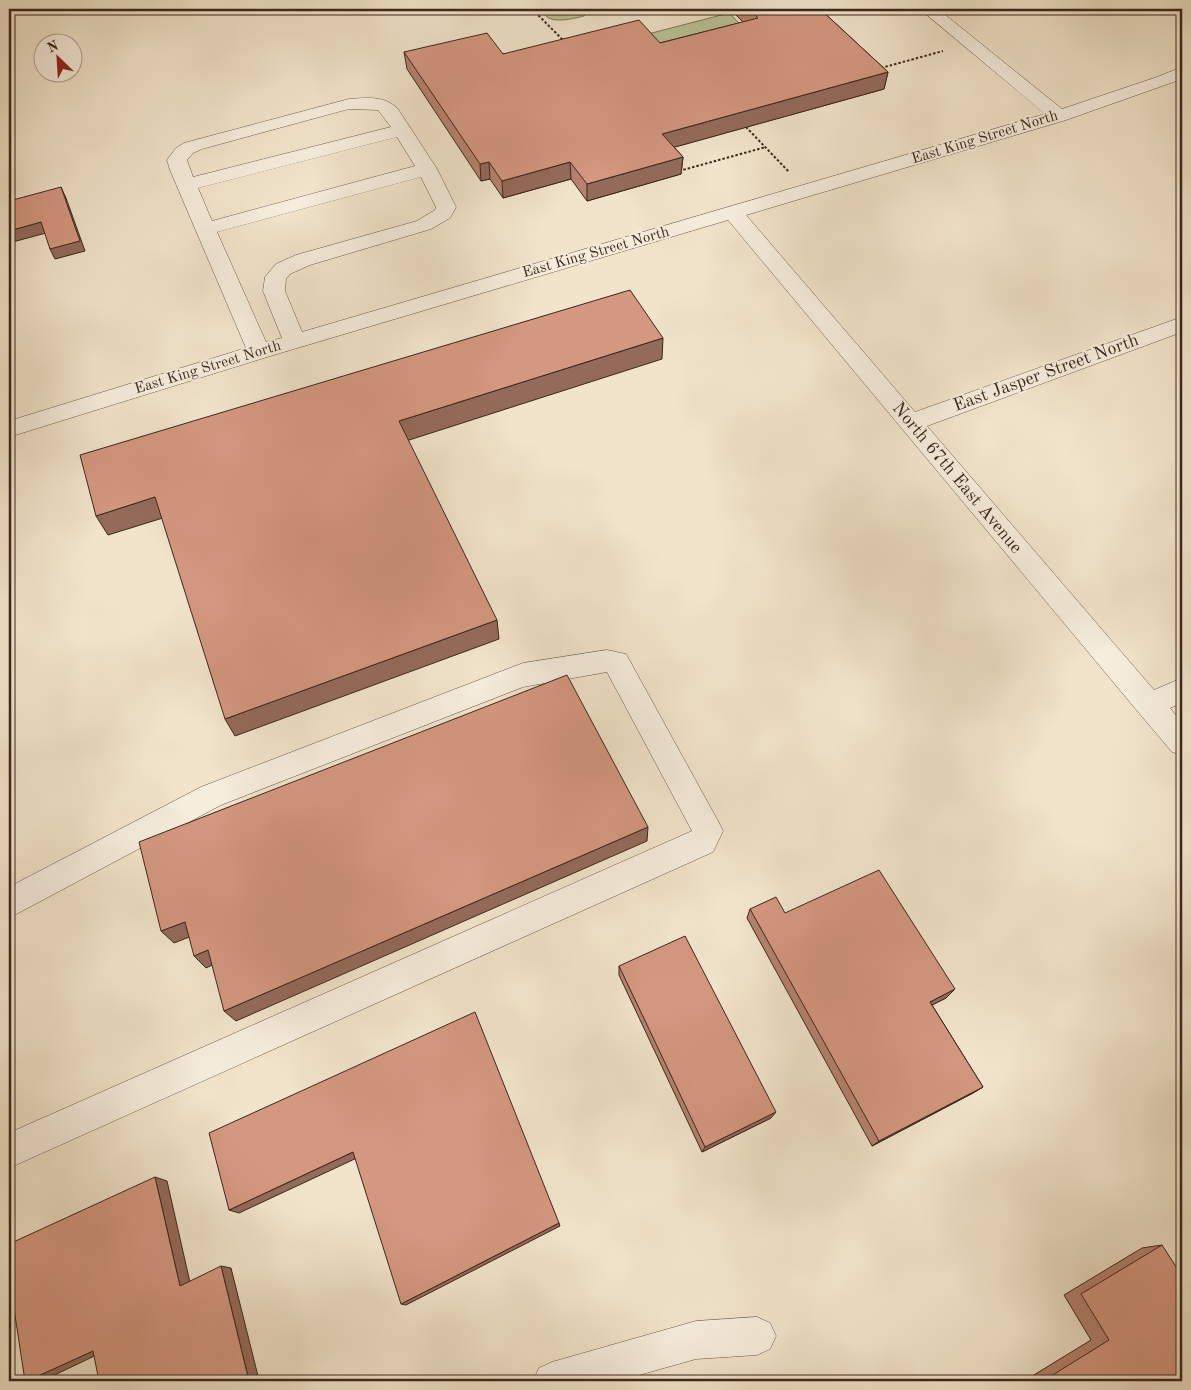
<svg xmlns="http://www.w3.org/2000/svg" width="1191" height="1390" font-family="'Old Standard TT',serif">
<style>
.green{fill:#b9c498;stroke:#7a765a}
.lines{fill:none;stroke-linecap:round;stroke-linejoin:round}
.minor-casing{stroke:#685647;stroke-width:1}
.path{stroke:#3b271b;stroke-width:2;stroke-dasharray:2.5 2;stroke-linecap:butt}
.minor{fill:#f6eddd;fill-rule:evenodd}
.wall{fill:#b6826f;stroke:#3b271b}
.shaded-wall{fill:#946a5a;stroke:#3b271b}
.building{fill:#d49781;stroke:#3b271b}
.labels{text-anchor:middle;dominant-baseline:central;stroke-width:4;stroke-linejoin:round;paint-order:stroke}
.far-street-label{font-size:15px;fill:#3b271b;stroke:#f6eddd}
.street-label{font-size:18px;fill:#3b271b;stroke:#f6eddd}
</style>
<rect width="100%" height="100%" fill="#f1e4cb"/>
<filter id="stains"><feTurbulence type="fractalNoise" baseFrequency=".004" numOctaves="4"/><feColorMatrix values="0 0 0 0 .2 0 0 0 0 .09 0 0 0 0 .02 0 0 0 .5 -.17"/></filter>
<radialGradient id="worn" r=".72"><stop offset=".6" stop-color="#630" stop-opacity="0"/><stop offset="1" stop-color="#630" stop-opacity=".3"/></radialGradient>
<path class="green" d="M543 9H587L584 10 586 13 584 16C572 19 544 26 543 9Z
M729 13 750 34 669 55 648 34Z"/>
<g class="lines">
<g class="minor-casing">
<path id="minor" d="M920 9H938L1062 109 1157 77 1182 67V79L1066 120 746 215 915 412 1182 317V332L927 426 1154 690 1182 678V703L1170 708 1182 723V755L1172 752 1139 713 728 220 267 357 9 437V421L246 348 170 170 167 160 176 148 184 143 349 99C367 98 384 95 398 109L437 169 456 207 450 218 431 229 310 265 290 274 286 279 285 291 302 332 1045 114ZM349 109 378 110 391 127 193 177 187 160 193 153 202 149ZM397 137 415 166 212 221 198 188ZM421 177 436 207 435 210 417 221 296 255 276 264 265 277 263 291 282 338 266 342 217 232Z
M607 650 626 654 718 821 723 831 713 852 9 1168V1133L692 831 607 672 523 687 221 805 9 918V887L201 787 523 663Z
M757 1317 770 1323 776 1336 770 1349 757 1355 696 1359 618 1381H533L539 1368 552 1362 696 1321Z"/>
</g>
<path class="path" d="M532 9 565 42
M881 68 943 51
M746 127 789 172
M679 171 766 147"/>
<use href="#minor" class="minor"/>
</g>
<path class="wall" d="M730 9H820L888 72 884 89 674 147 683 157 681 174 587 201 571 179 503 198 490 179 481 181 407 69 404 52 503 54 660 43 743 22Z
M750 909 946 998 932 1005 983 1087 973 1093 872 1146 747 918Z
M619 966 771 1118 702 1152 619 975Z
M1162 1245 1182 1381H1024L1091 1340 1064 1295 1142 1248Z"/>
<path class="shaded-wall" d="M888 72 884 89 661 151 662 134Z
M683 157 681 174 587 201V184Z
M489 162 490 179 481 181 480 164Z
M570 162 571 179 503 198 502 181Z
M61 187 66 198 85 251 55 259 50 249Z
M41 222 46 233 9 243V231Z
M663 338 662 359 403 442 399 421Z
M155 497 166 517 108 535 96 516Z
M497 620 499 639 235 736 225 719Z
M648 827 647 841 236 1021 224 1011Z
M185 922 197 934 174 943 161 931Z
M208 950 219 962 206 968 194 956Z
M955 989 946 998 922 1010 930 1002Z
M983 1087 973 1093 872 1146 879 1141Z
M776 1112 771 1118 702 1152 705 1147Z
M353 1152 359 1157 239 1213 229 1210Z
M155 1177 167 1181 191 1287 180 1286Z
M559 1223 560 1226 406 1305 401 1304Z
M221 1266 231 1268 259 1380 258 1381H249Z
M107 1350 42 1381H27L93 1351Z"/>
<path class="building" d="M749 9H820L888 72 662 134 683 157 587 184 570 162 502 181 489 162 480 164 404 52 487 33 503 54 639 20 660 43 758 18Z
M61 187 80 241 50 249 41 222 9 231V201Z
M630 290 663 338 399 421 497 620 225 719 155 497 96 516 80 455Z
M567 675 648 827 224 1011 208 950 194 956 185 922 161 931 139 842Z
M879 870 955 989 930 1002 983 1087 879 1141 750 909 776 897 785 913Z
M685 936 776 1112 705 1147 619 966Z
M475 1012 559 1223 401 1304 353 1152 229 1210 209 1133Z
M155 1177 180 1286 221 1266 249 1381H99L93 1351 27 1381H25L9 1276V1244Z
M1162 1245 1182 1276V1381H1043L1109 1340 1081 1294Z"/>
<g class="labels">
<g class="far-street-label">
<text transform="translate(985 138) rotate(-17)">East King Street North</text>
<text transform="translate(596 253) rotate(-16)">East King Street North</text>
<text transform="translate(208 368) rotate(-17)">East King Street North</text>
</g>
<g class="street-label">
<text transform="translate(1046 373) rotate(-20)">East Jasper Street North</text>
<text transform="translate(957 478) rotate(50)">North 67th East Avenue</text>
</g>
</g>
<rect width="1191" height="1390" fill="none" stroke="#f1e4cb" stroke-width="30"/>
<rect x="10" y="10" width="1171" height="1370" fill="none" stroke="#3b271b" stroke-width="2.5"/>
<rect x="15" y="15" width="1161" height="1360" fill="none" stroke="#3b271b"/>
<g transform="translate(58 58) rotate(335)"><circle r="24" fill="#f6eddd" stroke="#ab9e8f"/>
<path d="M0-4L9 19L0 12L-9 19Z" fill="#8f2418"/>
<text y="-8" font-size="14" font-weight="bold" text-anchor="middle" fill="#3b271b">N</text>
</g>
<rect width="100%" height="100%" filter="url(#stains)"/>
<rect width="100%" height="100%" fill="url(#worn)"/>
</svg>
